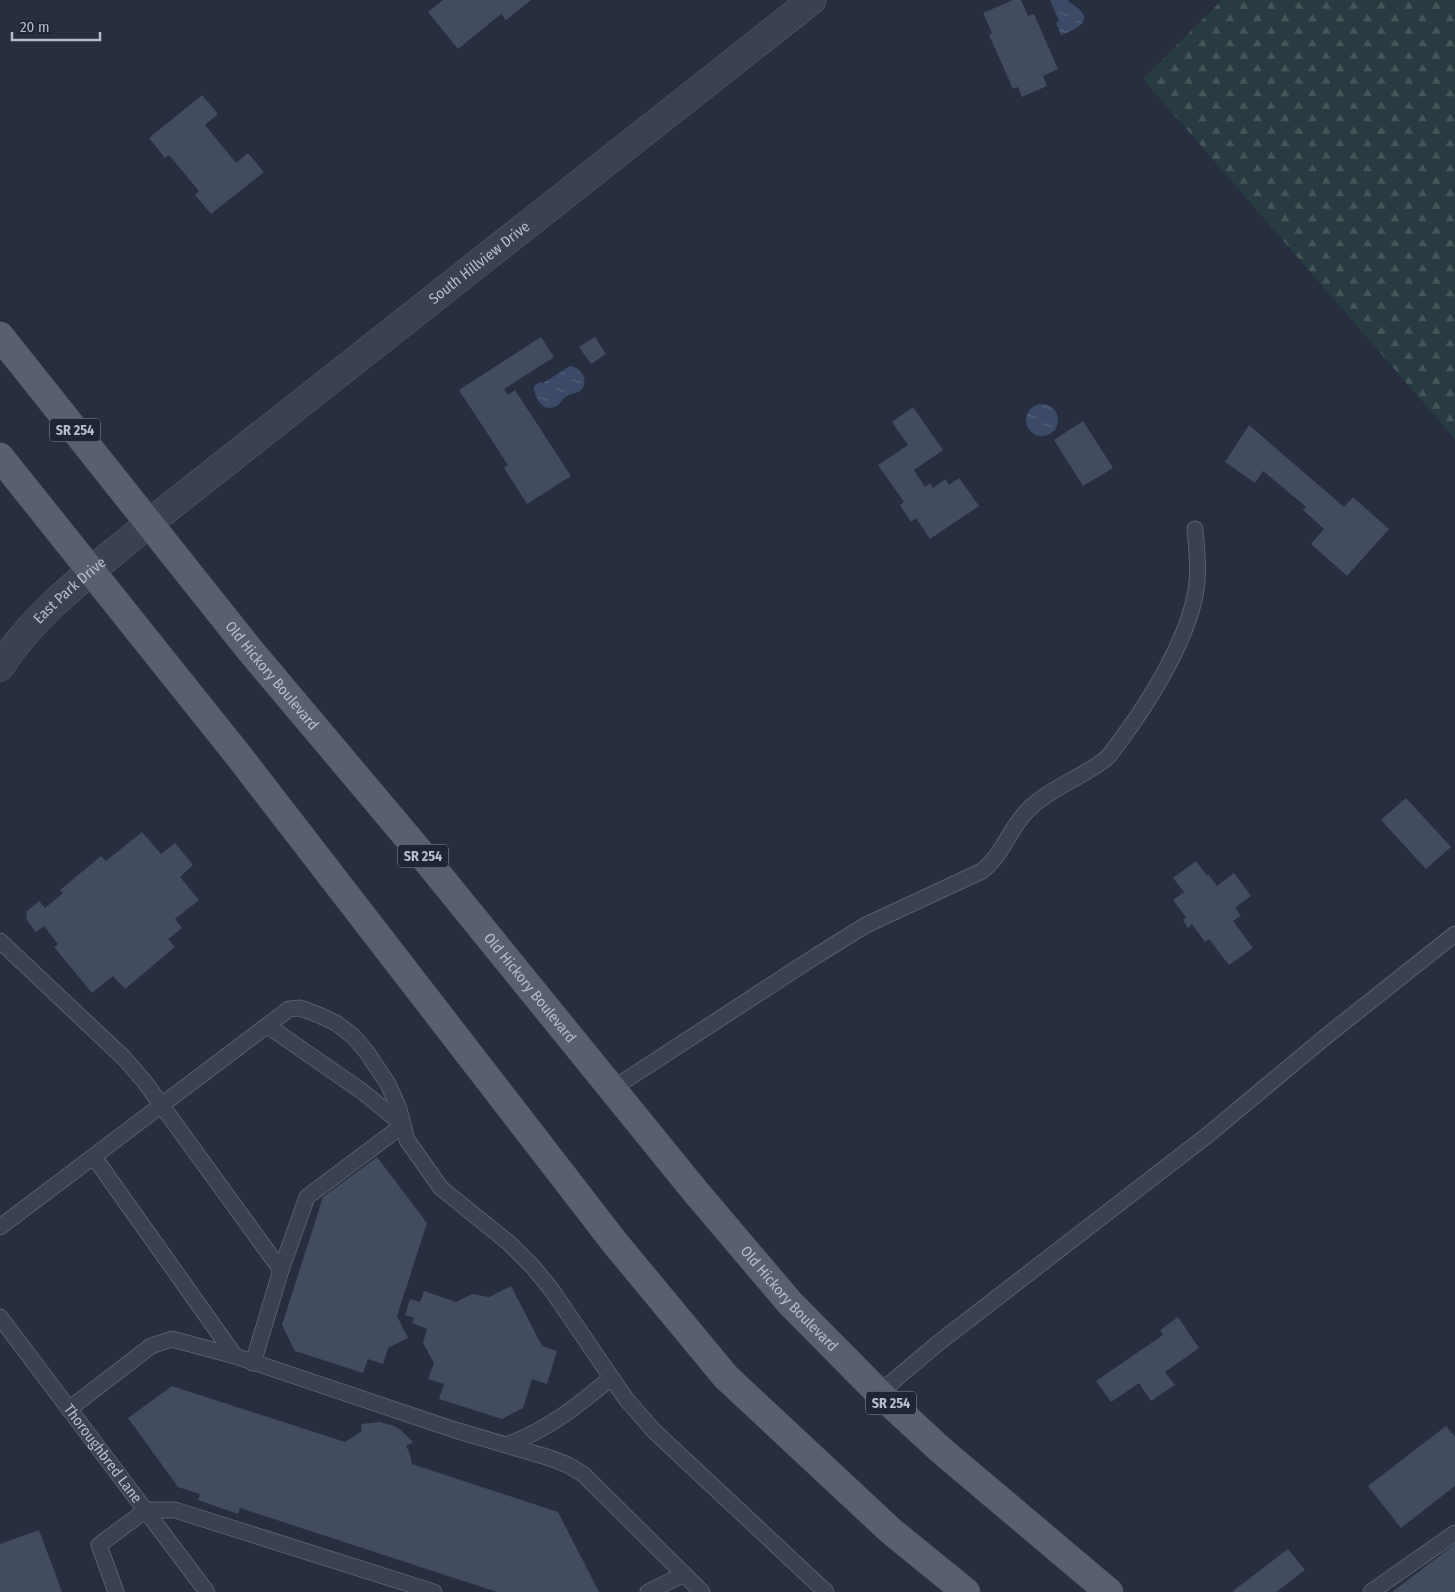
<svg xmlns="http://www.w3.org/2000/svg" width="1455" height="1592" font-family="'Fira Sans Condensed',sans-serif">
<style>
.forest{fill:url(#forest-firs)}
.water{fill:url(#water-ripples)}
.building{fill:#434c5e}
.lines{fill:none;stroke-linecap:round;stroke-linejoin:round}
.service-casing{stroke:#585e6d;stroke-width:17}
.minor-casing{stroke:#585e6d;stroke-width:29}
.tertiary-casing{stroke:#585e6d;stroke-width:29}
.primary-casing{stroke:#444959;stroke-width:29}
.service{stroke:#3a414f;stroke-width:15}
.minor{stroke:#3a414f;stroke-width:28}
.tertiary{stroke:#3a414f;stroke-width:28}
.primary{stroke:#595f6f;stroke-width:28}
.labels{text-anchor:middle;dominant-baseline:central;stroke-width:4;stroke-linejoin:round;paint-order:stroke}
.shield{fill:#1f2535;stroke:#898f9d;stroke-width:1}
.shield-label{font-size:14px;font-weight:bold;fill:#b7bcca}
.street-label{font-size:15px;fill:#b7bcca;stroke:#1f2535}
</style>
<defs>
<pattern id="forest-firs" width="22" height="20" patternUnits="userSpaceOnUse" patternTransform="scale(1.25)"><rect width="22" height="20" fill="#283b40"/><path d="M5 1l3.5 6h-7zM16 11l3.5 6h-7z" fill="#45555a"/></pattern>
<pattern id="water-ripples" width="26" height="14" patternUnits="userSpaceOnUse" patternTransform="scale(1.25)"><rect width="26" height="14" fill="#3c4a67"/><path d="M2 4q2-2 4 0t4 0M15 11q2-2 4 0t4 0" fill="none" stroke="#56627b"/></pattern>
</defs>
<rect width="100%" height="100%" fill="#262e3f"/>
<path class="forest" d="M1222 0H1455V439L1143 79Z"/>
<path class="water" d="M1050 0H1068C1071 5 1077 6 1081 11 1092 23 1070 32 1061 35L1056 23 1059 21Z
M570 366C582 367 590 382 580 391 575 394 570 393 566 397 562 399 561 403 558 405 543 415 534 397 534 386L540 382 543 383Z
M1026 420a16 16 0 1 1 32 0a16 16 0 1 1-32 0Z"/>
<path class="building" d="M443 0H531L506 20 501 14 458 49 428 12Z
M1013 0H1021L1028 16 1034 14 1058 69 1043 76 1047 86 1022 97 1018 87 1013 89 989 35 992 33 983 13Z
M202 95 218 114 205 125 236 163 248 153 264 172 211 214 195 195 199 191 169 155 165 158 149 138Z
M541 337 554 357 504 389 508 395 515 390 571 476 527 504 504 468 508 465 459 390Z
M595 337 606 354 591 364 579 347Z
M913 407 943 450 914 470 925 487 930 483 933 488 945 479 949 485 959 478 979 506 930 539 916 518 911 522 900 505 904 502 878 465 908 445 892 422Z
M1083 421 1113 468 1083 486 1054 440Z
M1249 425 1344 507 1353 497 1389 529 1347 576 1311 544 1324 529 1303 510 1306 507 1263 471 1255 483 1225 462Z
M1406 798 1451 847 1426 869 1381 820Z
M142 832 161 854 175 843 193 865 180 877 199 900 175 919 182 928 168 939 175 947 125 989 113 976 92 993 54 947 58 944 44 926 36 932 26 919 27 911 39 901 45 908 63 893 60 890 101 856 106 861Z
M1196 861 1207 876 1209 875 1217 886 1234 873 1251 896 1235 908 1241 916 1233 921 1253 948 1229 965 1209 939 1205 942 1192 924 1188 928 1183 920 1186 917 1173 900 1184 892 1173 878Z
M377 1157 427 1223 397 1316 408 1338 388 1348 383 1364 368 1359 363 1373 295 1351 282 1325 323 1197Z
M511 1286 542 1346 557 1351 547 1384 532 1379 523 1408 502 1419 439 1399 444 1384 428 1379 434 1363 423 1343 427 1329 412 1323 414 1318 405 1315 410 1299 420 1302 424 1291 456 1302 472 1294 489 1297Z
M1178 1317 1199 1348 1165 1372 1175 1385 1151 1401 1139 1383 1111 1402 1096 1381 1163 1335 1160 1330Z
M172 1386 345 1442 362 1431 361 1424 380 1422 394 1426 401 1430 413 1442 406 1446 410 1454 412 1464 558 1512 599 1592H497L240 1508 238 1514 198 1500 200 1494 178 1487 128 1418Z
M1446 1426 1455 1437V1486L1401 1528 1368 1486Z
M39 1530 62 1592H0V1544Z
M1455 1544V1592H1392Z
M1288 1549 1305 1570 1276 1592H1234L1233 1591Z"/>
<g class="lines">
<g class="service-casing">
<g id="service">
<path d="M0 941 124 1058 144 1081 281 1270"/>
<path d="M612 1089 816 956 866 925 982 871C1004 854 1010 826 1030 808 1051 788 1080 778 1103 761 1110 757 1115 747 1120 741 1149 702 1183 647 1194 600 1200 577 1197 553 1195 529"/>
<path d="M94 1157 235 1356"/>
<path d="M0 1227 289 1009 300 1008 319 1015 336 1023 353 1036 366 1051 388 1084 399 1109 407 1140 441 1188 509 1243 533 1267 551 1289 626 1399 654 1431 826 1592"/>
<path id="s1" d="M0 1317 207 1592"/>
<path d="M253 1363 281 1270 307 1197 403 1125 363 1092 268 1026"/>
<path d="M879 1393 937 1344 1209 1134 1324 1038 1455 934"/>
<path d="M69 1409 151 1346 172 1339 235 1356 455 1430 550 1458 568 1465 583 1474 702 1592"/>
<path d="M506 1445C548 1430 577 1406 611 1378"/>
<path d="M116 1592 99 1545 146 1510H175L434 1592"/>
<path d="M648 1592 684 1574"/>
<path d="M1371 1592 1455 1533"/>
</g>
</g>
<g class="minor-casing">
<g id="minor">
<path id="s2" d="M148 524 812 0"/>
</g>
</g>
<g class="tertiary-casing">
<g id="tertiary">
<path id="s3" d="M0 667C37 609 96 568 148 524"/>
</g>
</g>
<g class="primary-casing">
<g id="primary">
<path id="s4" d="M0 336 249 649 419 851 695 1191 790 1303 879 1393 942 1451 1109 1592"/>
<path d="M0 457 238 755 615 1243 726 1377 891 1531 966 1592"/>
</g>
</g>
<use href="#service" class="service"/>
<use href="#minor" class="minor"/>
<use href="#tertiary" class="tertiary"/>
<use href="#primary" class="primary"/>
</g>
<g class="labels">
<g class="shield">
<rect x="50" y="418.5" width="50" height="23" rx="4"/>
<rect x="398" y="844.5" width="50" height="23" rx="4"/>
<rect x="866" y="1391.5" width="50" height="23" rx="4"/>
</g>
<g class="shield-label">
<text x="75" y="430">SR 254</text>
<text x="423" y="856">SR 254</text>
<text x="891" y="1403">SR 254</text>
</g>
<g class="street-label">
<text stroke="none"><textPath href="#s2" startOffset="422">South Hillview Drive</textPath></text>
<text stroke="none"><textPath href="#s3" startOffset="104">East Park Drive</textPath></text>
<text stroke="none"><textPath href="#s4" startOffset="435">Old Hickory Boulevard</textPath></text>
<text stroke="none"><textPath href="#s4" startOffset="840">Old Hickory Boulevard</textPath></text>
<text stroke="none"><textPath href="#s4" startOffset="1245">Old Hickory Boulevard</textPath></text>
<text stroke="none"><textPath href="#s1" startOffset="171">Thoroughbred Lane</textPath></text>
</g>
</g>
<path d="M12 32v8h88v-8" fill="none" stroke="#b7bcca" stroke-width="2.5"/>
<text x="20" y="32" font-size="15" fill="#b7bcca" stroke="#1f2535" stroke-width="4" paint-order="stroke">20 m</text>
</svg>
